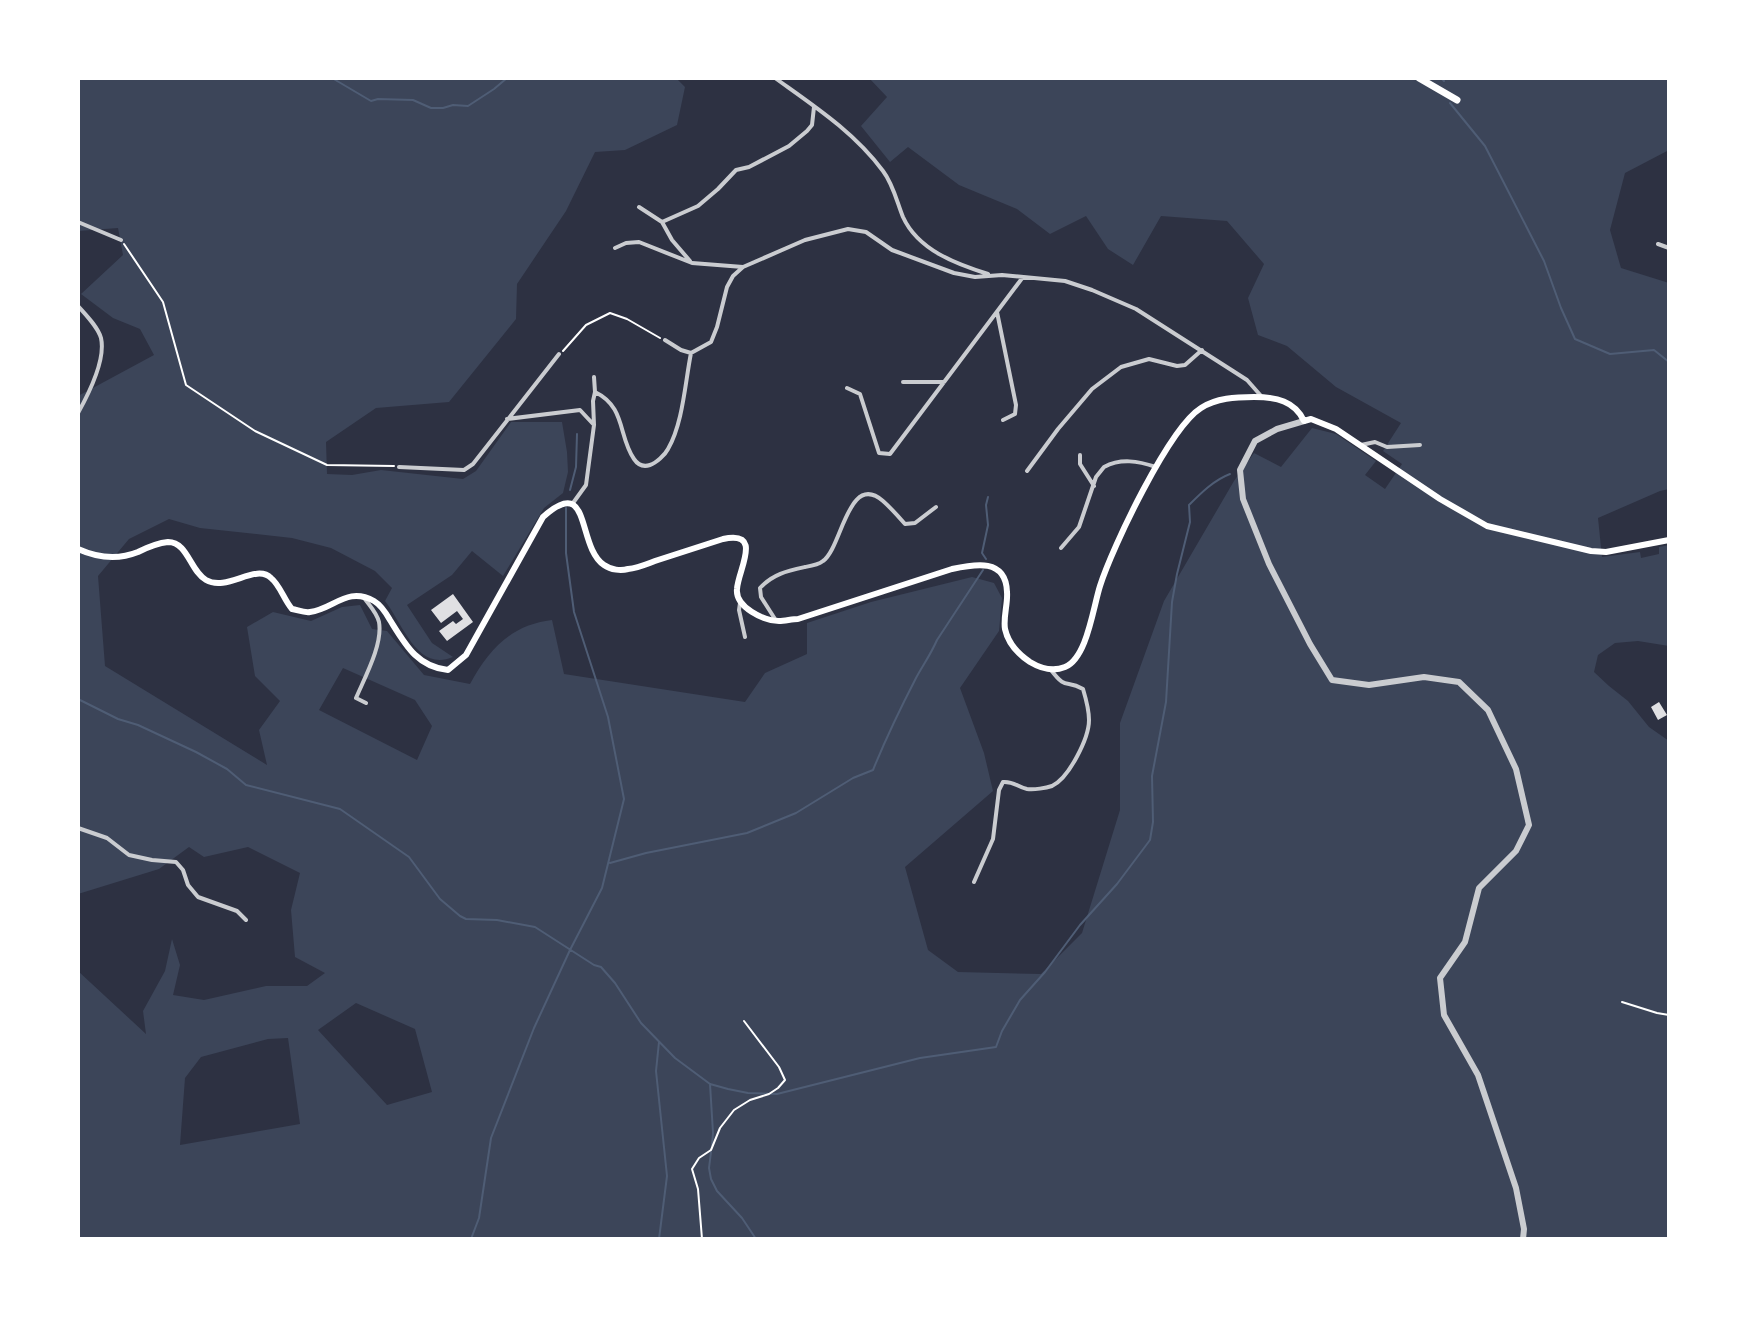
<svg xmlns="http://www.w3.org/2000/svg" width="1747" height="1317" font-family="Raleway,sans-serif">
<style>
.green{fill:#3c4559;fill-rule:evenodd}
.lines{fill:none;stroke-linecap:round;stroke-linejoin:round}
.stream{stroke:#4f5d75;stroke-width:2}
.building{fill:#e0e0e3}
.path{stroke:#fff;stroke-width:2}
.minor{stroke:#caccd0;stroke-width:4}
.tertiary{stroke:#caccd0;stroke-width:6}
.secondary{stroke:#fff;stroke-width:6}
.primary{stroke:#fff;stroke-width:7}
</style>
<rect width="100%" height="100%" fill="#2d3142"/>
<path class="green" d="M78 78H676L685 87 677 125 625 150 595 152 566 211 517 284 516 319 449 402 376 408 326 442 327 474 352 475 381 470 463 479 476 471 511 422H562L567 452 568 472 563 493 544 508 503 576 472 551 452 575 407 605 432 643 453 657C417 673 402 622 385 601L392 588 375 571 331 548 292 538 200 528 169 519 129 539 98 576 105 666 267 765 259 730 280 701 255 676 247 627 273 612 311 621 342 607 360 605 372 629 387 631 424 675 470 684C489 649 511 625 552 620L564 674 745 702 765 673 807 654V623L871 602 972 577 994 583 1002 598 999 631 960 688 984 753 993 791 905 867 928 950 958 972 1041 974 1082 933 1120 810V723L1164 601 1234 481 1254 453 1281 467 1312 428 1336 434 1376 461 1365 475 1385 489 1402 464 1383 451 1401 423 1336 387 1287 346 1258 335 1248 298 1264 264 1227 221 1161 216 1133 265 1108 249 1086 216 1050 234 1017 209 959 185 908 147 890 162 861 126 887 97 869 78H1669V150L1625 173 1610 230 1621 268 1669 283V489L1660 491 1598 518 1602 557 1640 552 1641 558 1659 554V547L1669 545V646L1638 641 1615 643 1598 655 1594 672 1609 686 1628 701 1649 727 1669 741V1239H78V971L146 1034 143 1011 165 971 172 939 180 965 173 995 204 1000 266 986H307L325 973 295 957 291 910 300 873 248 847 204 857 189 847 159 869 78 894V396L154 355 140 329 113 318 81 294 123 255 118 228 78 231ZM343 668 415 700 432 726 417 760 319 710ZM356 1003 415 1029 432 1092 387 1105 318 1030ZM288 1038 300 1124 180 1145 185 1078 201 1057 268 1039Z"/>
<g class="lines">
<path class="stream" d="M332 78 371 101 378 99 413 100 431 108H443L453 105 468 106 494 89 507 78
M1441 78 1444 81
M1450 103 1485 146 1544 261 1561 308 1575 339 1610 354 1654 350 1669 362
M570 490 576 467 577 434
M986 559 982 553 988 525 986 505 988 497
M78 699 118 719 138 725 196 752 227 769 246 785 340 809 409 857 440 899 460 916 466 919 497 920 535 927 594 965 601 967 615 983 641 1023 675 1058 710 1084 728 1089 748 1093 777 1094 920 1058 996 1047 1002 1031 1020 1000 1045 972 1080 925 1117 884 1150 840 1153 822 1152 776 1166 702 1172 602 1177 574 1190 522 1189 505C1201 493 1214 480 1230 474
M610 863 646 853 747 833 796 813 853 778 873 770C886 738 900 709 916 678 923 665 931 654 937 640L983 570
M710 1084 713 1133 712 1145
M711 1152 709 1168 711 1179 717 1191 742 1218 756 1239
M471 1239 479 1218 491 1138 534 1028 570 950 602 888 624 799 608 717 574 612 566 553V508
M659 1239 667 1176 656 1071 659 1042"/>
</g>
<path class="building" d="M453 594 473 622 447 641 439 631 453 621 456 624 463 619 457 611 441 623 431 610Z
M1659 702 1667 715 1658 720 1651 707Z"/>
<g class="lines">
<path class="path" d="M124 244 163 302 186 385 255 431 327 465 394 466
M563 351 586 325 610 313 627 319 660 338
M1622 1002 1657 1013 1669 1015
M702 1239 698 1189 692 1169 699 1158 711 1150 720 1128 734 1110 750 1100 769 1094 778 1088 785 1080 779 1067 744 1021"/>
<path class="minor" d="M775 78C814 106 854 132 883 171 893 184 897 202 903 217 918 250 956 264 988 274
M639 207 662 222
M78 222 121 240
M1658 244 1669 248
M615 248 626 243 639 242 692 263 743 267 805 240 848 229 866 232 892 250 954 273 975 277 1002 275 1065 281 1092 290 1136 309 1233 371 1247 380 1262 397
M690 261 672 240 662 222 698 206 718 189 736 170 749 167 789 146 807 131 812 125 814 107
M78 306C86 315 98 327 101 338 106 360 88 395 78 413
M997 312 1016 405 1015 414 1003 420
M665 340 681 350 691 353 711 342 717 327 727 287 733 276 743 267
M594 377 595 392
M903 382H944
M847 388 860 394 879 453 890 454 1023 277
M507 419 580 410 594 425 586 485 573 503
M594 425 593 401 595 392C626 407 618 436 634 459 638 465 644 467 650 465 656 463 665 455 668 449 683 423 685 383 691 353
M1361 445 1375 442 1387 447 1420 445
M1080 455V464L1094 486
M399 467 464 470 473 464 559 354
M1027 471 1058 429 1092 389 1121 367 1149 359 1177 366 1185 365 1202 350
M1061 548 1079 527 1096 477 1104 467C1121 458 1138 461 1156 467
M365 599C370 606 377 613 379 622 383 644 365 677 356 698L366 703
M740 603 739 610 745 637
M775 619 761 597 760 588C773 574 787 571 805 567 811 566 818 565 823 561 842 548 848 471 883 501 891 508 898 516 905 524L915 523 936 507
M78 828 107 838 129 855 152 860 176 862 183 870 188 885 198 897 237 911 246 920
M974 882 993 839 999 790 1003 782C1014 781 1017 787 1027 789 1034 790 1046 788 1052 786 1069 778 1089 738 1089 720 1089 710 1086 699 1083 689 1065 679 1067 691 1051 670"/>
<path class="tertiary" d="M1304 421 1277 429 1255 441 1240 470 1243 499 1269 564 1310 644 1332 680 1369 685 1424 677 1459 682 1488 710 1516 769 1529 825 1516 851 1479 888 1465 942 1440 978 1444 1015 1478 1075 1516 1188 1524 1229 1523 1239"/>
<path class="secondary" d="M78 549C98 558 118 560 138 552 148 547 157 543 168 542 188 542 190 571 206 580 227 592 256 563 271 578 280 585 284 600 292 609 298 610 304 613 310 612 334 609 347 586 374 601 381 605 386 613 390 620 405 644 417 667 448 670L466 655 543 517C592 473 576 546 604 565 611 570 621 571 628 569 639 568 649 563 658 560 680 553 701 546 723 539 764 530 738 570 737 589 735 607 764 621 779 621 785 621 792 619 798 619L952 569C975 564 1006 558 1007 592 1008 604 1003 617 1005 629 1008 643 1018 654 1030 662 1040 668 1053 672 1065 667 1087 658 1093 608 1100 586 1112 548 1169 428 1201 408 1216 398 1236 397 1254 397 1276 397 1295 401 1304 421L1311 419 1336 429 1440 499 1487 526 1591 551 1606 552 1669 540"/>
<path class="primary" d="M1419 78 1457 100"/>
</g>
<rect width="1747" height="1317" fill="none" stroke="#ffffff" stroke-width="160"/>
</svg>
